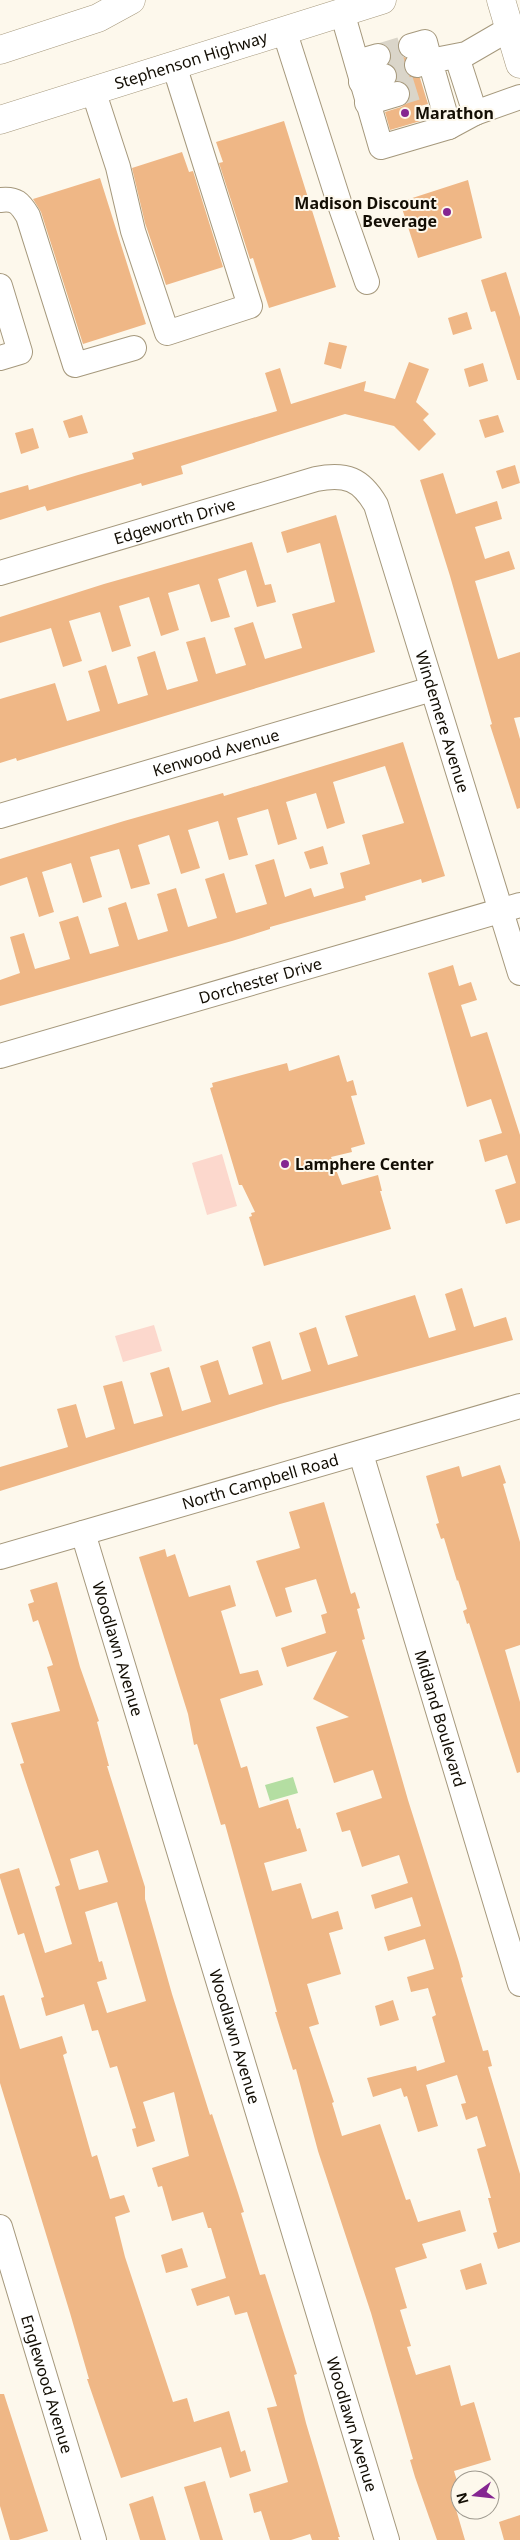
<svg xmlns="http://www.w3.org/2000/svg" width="520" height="2540" font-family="'Noto Sans',sans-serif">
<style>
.green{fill:#fcd8cd}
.water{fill:#b4dea2}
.building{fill:#efb786;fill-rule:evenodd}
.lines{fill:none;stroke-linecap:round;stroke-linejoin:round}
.minor-tunnel{stroke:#dad5c9;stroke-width:24;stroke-dasharray:24 12;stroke-linecap:butt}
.minor-casing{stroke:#a5987c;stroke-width:26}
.major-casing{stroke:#a5987c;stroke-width:29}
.minor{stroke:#fff;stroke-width:24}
.major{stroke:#fff;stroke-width:28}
.poi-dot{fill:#852691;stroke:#fdf8ec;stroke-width:2}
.labels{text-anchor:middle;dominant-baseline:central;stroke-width:4;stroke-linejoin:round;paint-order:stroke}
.street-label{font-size:16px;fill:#130e04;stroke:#fdf8ec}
.poi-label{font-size:16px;font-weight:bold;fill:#130e04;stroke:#fdf8ec;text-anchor:start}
</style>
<rect width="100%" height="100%" fill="#fdf8ec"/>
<path class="green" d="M222 1154 237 1206 207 1215 192 1163Z
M154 1325 162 1351 123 1362 115 1336Z"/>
<path class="water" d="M293 1777 298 1793 270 1801 265 1785Z"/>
<path class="building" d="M398 46 401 56 406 58 404 69 408 75 420 78 428 104 420 106 424 120 390 130 385 112 401 107 407 103 410 97 407 84 397 81V72L389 64 391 59 389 48Z
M284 121 336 287 269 308 253 258 250 259 219 163 223 162 216 142Z
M182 152 189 172 193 171 223 267 166 285 145 223 132 168Z
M100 178 146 324 83 344 41 212 33 199Z
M468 180 482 238 418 258 400 202Z
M506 272 520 317V380H517L495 311 491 312 481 280Z
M467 312 472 329 453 335 448 318Z
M329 342 347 346 341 369 324 364Z
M409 362 429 369 416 402 429 414 423 420 436 434 419 451 394 426 345 414 181 466 183 474 142 486 141 483 47 511 45 506 0 520V493L28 485 29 490 78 475 134 459 132 453 277 411 265 373 280 368 291 404 366 381 364 391 395 399Z
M483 363 488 381 469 387 464 369Z
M82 415 88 433 69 438 63 421Z
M498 415 504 432 485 438 479 420Z
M33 428 39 448 21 454 15 433Z
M515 465 520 483 502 489 496 471Z
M443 473 456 514 497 501 502 519 475 527 485 559 509 551 515 569 475 581 498 659 520 652V717L514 718 520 739V808L517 809 490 725 492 724 450 576 420 480Z
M336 515 375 652 17 761 16 758 0 763V699L55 683 67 721 100 711 88 671 106 665 118 704 148 695 137 657 155 651 167 690 198 681 186 642 205 637 216 674 246 665 234 628 253 622 265 659 302 648 292 614 335 602 320 543 287 553 281 532Z
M252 542 265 585 271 584 276 602 257 607 246 570 218 579 230 617 211 622 199 584 168 593 179 630 161 636 149 597 119 606 131 646 112 652 100 612 69 621 82 661 63 667 51 628 0 643V617L104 584Z
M403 742 445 876 422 883 421 879 365 896 366 900 270 927V929L232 941 0 1006V980L20 973 10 937 24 933 35 969 70 959 59 922 78 916 90 954 119 946 108 908 126 902 138 940 168 931 157 894 176 888 188 927 217 918 205 879 224 873 236 913 267 904 255 865 274 859 285 897 311 888 314 897 344 888 340 873 370 864 362 835 404 823 385 766 333 782 345 823 327 829 316 793 286 802 297 839 278 845 268 809 237 818 248 855 229 860 218 821 188 830 200 868 181 874 169 835 138 845 150 884 131 889 119 849 90 857 102 897 83 903 71 863 42 872 54 912 39 917 27 877 0 886V859L124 821 223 793 224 796Z
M323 846 328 864 310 869 304 852Z
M453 965 459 986 471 982 477 1000 461 1005 471 1037 487 1032 520 1135V1220L506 1224 495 1190 516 1183 507 1155 485 1162 479 1140 502 1133 491 1099 467 1107 428 973Z
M339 1055 347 1082 353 1080 357 1095 351 1096 365 1144 351 1148 352 1152 331 1157 342 1185 378 1175 382 1191H380L391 1229 264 1266 249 1217 252 1216 251 1213 255 1212 242 1185H239L210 1088 213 1087 212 1083 287 1063 289 1071Z
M462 1288 474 1327 506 1317 513 1340 280 1404 0 1491V1467L68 1447 57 1409 76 1404 86 1438 115 1429 103 1386 122 1381 134 1424 163 1416 150 1373 169 1367 182 1411 211 1402 200 1366 218 1360 229 1395 263 1384 252 1347 270 1341 282 1380 311 1371 299 1333 316 1327 328 1365 358 1356 345 1316 415 1295 429 1338 456 1330 445 1294Z
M500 1465 506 1483 503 1484 520 1542V1645L505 1650 520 1702V1772L517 1773 469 1623 467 1624 463 1611 467 1609 458 1580 457 1581 444 1538 441 1539 436 1524 439 1523 426 1476 459 1466 462 1477Z
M324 1502 351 1594 355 1592 360 1608 357 1609 365 1639 362 1640 408 1800 459 1962 463 1977 461 1978 483 2051 488 2050 492 2066 488 2067 520 2174V2242L498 2249 493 2233 497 2232 488 2198H491L477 2149 486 2146 477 2116 466 2120 461 2104 466 2103 457 2075 426 2085 438 2126 418 2132 407 2096 404 2097 401 2088 373 2097 367 2078 416 2066 417 2071 445 2062 432 2017 436 2015 428 1988 411 1992 407 1977 434 1969 425 1939 388 1951 384 1937 421 1926 412 1897 375 1909 371 1895 408 1883 399 1855 362 1867 350 1830 342 1832 336 1813 382 1798 373 1770 334 1783 322 1746 316 1727 349 1717 313 1699 337 1651 287 1667 281 1648 326 1633 321 1615 327 1613 316 1579 285 1588 292 1612 276 1617 256 1561 300 1548 289 1512Z
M165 1549 167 1557 175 1554 189 1597 230 1585 236 1606 221 1611 240 1674 258 1670 263 1685 220 1699 241 1768 247 1766 259 1808 288 1799 297 1829 300 1828 307 1851 264 1863 272 1891 301 1883 312 1919 338 1911 343 1929 329 1933 341 1974 307 1984 319 2024 309 2027 334 2102 332 2103 342 2136 380 2124 406 2200 410 2199 418 2222 460 2210 466 2231 422 2244 427 2258 395 2268 407 2308 400 2310 411 2346 407 2347 416 2375 450 2365 461 2406 474 2402 491 2460 454 2471 460 2491V2504L455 2506 465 2540H437L415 2477 410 2460 413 2459 371 2313 318 2151 296 2069 293 2070 275 2012H277L225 1824 221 1825 197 1744 194 1745 188 1714 139 1557Z
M57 1582 80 1667 99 1721 97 1722 109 1766H107L145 1887V1899L172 1994 210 2115 212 2114 238 2193 244 2212 241 2213 260 2275 265 2274 297 2374 294 2375 306 2423 340 2537H338L339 2540H312L310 2534 291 2540H270L261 2511 254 2513 249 2494 288 2482 267 2408 277 2406 247 2312 235 2315 229 2296 197 2306 191 2289 226 2278 211 2228H208L203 2212 172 2221 162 2186 158 2187 152 2168 189 2156 174 2092 143 2102 155 2141 137 2147 132 2129 136 2128 117 2066 110 2068 98 2030 92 2031 84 2004 46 2016 41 1998 44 1997 24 1933 18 1935 0 1878V1874L19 1868 45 1953 72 1944 55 1887 60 1885 20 1764 24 1763 11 1723 60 1711 47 1667 53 1665 38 1620 33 1622 28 1604 34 1602 30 1590ZM98 1850 108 1882 79 1890 70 1859ZM117 1902 146 2001 107 2013 97 1982 107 1979 102 1961 99 1962 85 1912Z
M4 1995 20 2049 62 2036 67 2053 63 2055 92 2157 97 2155 110 2199 124 2195 130 2212 115 2217 125 2257 173 2402 187 2398 194 2422 229 2411 241 2452 245 2450 251 2471 230 2478 221 2447 121 2478 87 2379H89L70 2313 0 2083V1996Z
M393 2000 399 2020 380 2026 375 2006Z
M182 2248 188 2267 166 2273 161 2255Z
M481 2263 487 2284 466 2290 460 2270Z
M0 2394H4L48 2531 18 2540H10L0 2506Z
M205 2481 223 2540H200L184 2487Z
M153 2496 166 2540H140L129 2504Z
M520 2515V2540H504L499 2522Z"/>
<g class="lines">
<path class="minor-tunnel" d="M378 56 411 46
M384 76 417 65
M397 94 416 88"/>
<g class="minor-casing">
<g id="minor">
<path d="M342 12 381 147 449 127 475 113 520 97"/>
<path d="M284 30 339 202 367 282"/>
<path d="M411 46 425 42 430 61 417 65"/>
<path d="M457 57 475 113"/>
<path d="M357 62 378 56"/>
<path d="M361 82 384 76"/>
<path d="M93 90 118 167 133 231 167 333 250 306 174 65"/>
<path d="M367 103 397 94"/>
<path d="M449 127 430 61 466 54 509 29"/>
<path d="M0 200C16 198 20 203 28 216L75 365 134 348"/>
<path d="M0 286 20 352 0 358"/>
<path id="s1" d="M0 573 316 479C346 473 361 479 376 505L520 973"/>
<path id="s2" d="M0 816 432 689"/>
<path id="s3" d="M0 1056 520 905"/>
<path id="s4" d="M361 1454 520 1984"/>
<path id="s5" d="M83 1533 387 2540"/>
<path id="s6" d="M0 1557 520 1406"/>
<path id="s7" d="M0 2227 94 2540"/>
</g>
</g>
<g class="major-casing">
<g id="major">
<path d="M501 0 520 64"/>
<path d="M0 50 98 18 131 0"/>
<path id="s8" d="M0 120 382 0"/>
</g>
</g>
<use href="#minor" class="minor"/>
<use href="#major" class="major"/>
</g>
<g class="poi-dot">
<circle cx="405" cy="113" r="5"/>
<circle cx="447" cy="212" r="5"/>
<circle cx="285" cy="1164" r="5"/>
</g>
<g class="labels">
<g class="street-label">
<text stroke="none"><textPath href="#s8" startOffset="200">Stephenson Highway</textPath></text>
<text stroke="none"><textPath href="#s1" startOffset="182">Edgeworth Drive</textPath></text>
<text stroke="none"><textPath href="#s1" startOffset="628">Windemere Avenue</textPath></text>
<text stroke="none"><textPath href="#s2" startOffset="225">Kenwood Avenue</textPath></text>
<text stroke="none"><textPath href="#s3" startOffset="271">Dorchester Drive</textPath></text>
<text stroke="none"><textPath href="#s6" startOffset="271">North Campbell Road</textPath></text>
<text stroke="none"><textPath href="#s5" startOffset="121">Woodlawn Avenue</textPath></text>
<text stroke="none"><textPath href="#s4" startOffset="276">Midland Boulevard</textPath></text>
<text stroke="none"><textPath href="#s5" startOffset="526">Woodlawn Avenue</textPath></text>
<text stroke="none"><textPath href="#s7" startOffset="164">Englewood Avenue</textPath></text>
<text stroke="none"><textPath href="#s5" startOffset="931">Woodlawn Avenue</textPath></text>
</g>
<g class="poi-label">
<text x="415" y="113">Marathon</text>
<text x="437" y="203" text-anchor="end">Madison Discount<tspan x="437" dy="18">Beverage</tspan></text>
<text x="295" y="1164">Lamphere Center</text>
</g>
</g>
<g transform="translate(475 2495) rotate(255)"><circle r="24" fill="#fdf8ec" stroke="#9f9a8f"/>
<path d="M0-4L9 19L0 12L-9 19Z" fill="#852691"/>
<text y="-8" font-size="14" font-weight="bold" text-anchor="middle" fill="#130e04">N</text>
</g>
</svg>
